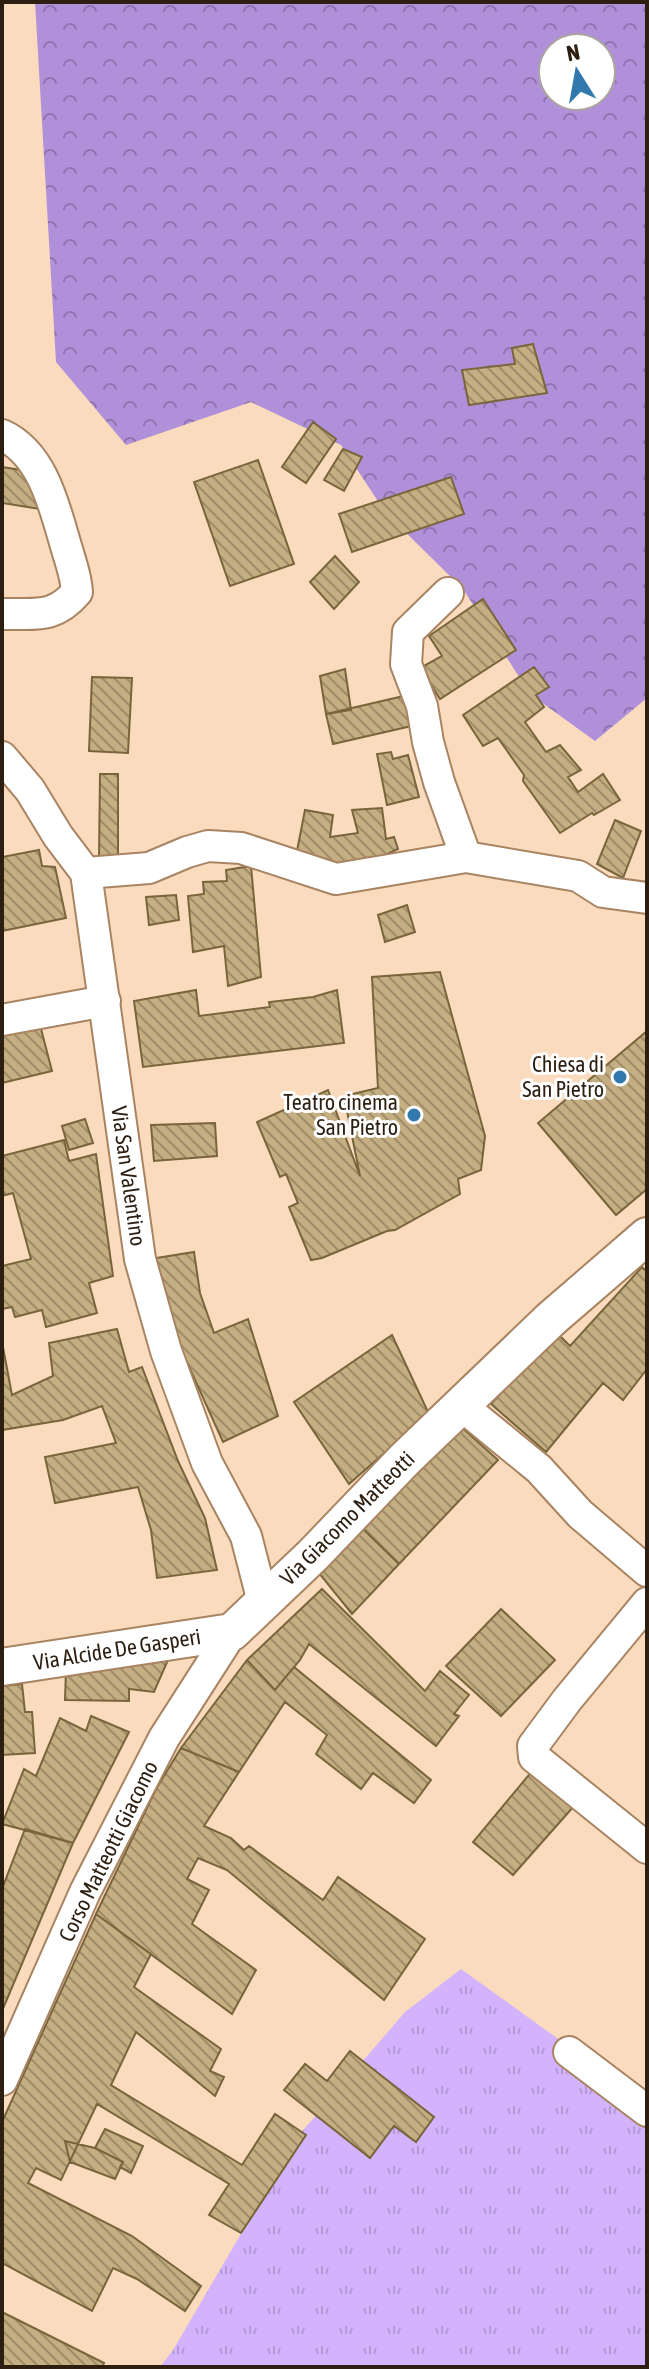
<svg xmlns="http://www.w3.org/2000/svg" width="649" height="2369" font-family="'Asap Condensed',sans-serif">
<style>
.forest{fill:url(#forest-crowns);fill-rule:evenodd}
.park{fill:url(#park-tufts)}
.building{fill:url(#building-back-hatch);stroke:#79653b;stroke-width:2}
.lines{fill:none;stroke-linecap:round;stroke-linejoin:round}
.minor-casing{stroke:#a88462;stroke-width:34}
.tertiary-casing{stroke:#a88462;stroke-width:40}
.minor{stroke:#fff;stroke-width:30}
.tertiary{stroke:#fff;stroke-width:36}
.poi-dot{fill:#3178ac;stroke:#fff;stroke-width:3}
.labels{text-anchor:middle;dominant-baseline:central;stroke-width:6;stroke-linejoin:round;paint-order:stroke}
.poi-label{font-size:22px;fill:#2c1e10;stroke:#fff;text-anchor:end}
.street-label{font-size:22px;fill:#2c1e10;stroke:#fff}
</style>
<defs>
<pattern id="forest-crowns" width="20" height="18" patternUnits="userSpaceOnUse" patternTransform="scale(2)"><rect width="20" height="18" fill="#b190da"/><path d="M2 6a3 3 0 1 1 6 0M12 15a3 3 0 1 1 6 0" fill="none" stroke="#9075af"/></pattern>
<pattern id="park-tufts" width="24" height="20" patternUnits="userSpaceOnUse" patternTransform="scale(2)"><rect width="24" height="20" fill="#d3b4fc"/><path d="M3 7l-1-3M5 7V3M7 7l1-3M15 17l-1-3M17 17v-4M19 17l1-3" fill="none" stroke="#b59ad7"/></pattern>
<pattern id="building-back-hatch" width="6" height="6" patternUnits="userSpaceOnUse" patternTransform="scale(2)"><rect width="6" height="6" fill="#c4ae82"/><path d="M-1 5l2 2M0 0l6 6M5-1l2 2" fill="none" stroke="#9f8d69"/></pattern>
</defs>
<rect width="100%" height="100%" fill="#fadbbe"/>
<path class="forest" d="M35 2H647V698L595 741 530 694 463 589 385 512 341 445 251 402 126 445 56 362ZM553 48H601V96H553Z"/>
<path class="park" d="M461 1969 647 2103V2367H160L173 2350 299 2135 405 2012Z"/>
<path class="building" d="M533 344 547 393 469 405 462 370 515 364 512 348Z
M313 422 336 439 306 483 282 467Z
M343 449 362 457 344 491 324 480Z
M258 460 294 564 230 586 194 482Z
M2 467 34 472 40 509 2 503Z
M451 477 464 514 352 552 339 514Z
M335 556 359 582 334 609 310 582Z
M483 599 516 650 440 699 420 668 442 656 429 636Z
M534 667 549 687 536 695 544 707 525 722 546 752 560 745 581 770 568 777 578 792 603 774 620 800 594 815 592 813 560 833 523 781 524 775 498 738 483 746 463 715Z
M345 669 351 710 326 714 320 676Z
M92 677 132 678 128 753 89 751Z
M408 695 416 725 333 744 326 714Z
M391 752 393 759 408 755 419 797 387 805 377 754Z
M100 774H118V859H99Z
M382 808 386 839 394 837 398 849 368 863 331 871 296 856 305 810 333 815 330 837 358 833 352 810Z
M615 820 641 831 623 878 597 864Z
M39 850 42 866 55 867 66 918 2 931V857Z
M251 866 261 977 228 986 224 946 193 952 188 896 204 894 203 882 227 881 226 870Z
M176 895 179 920 149 925 146 897Z
M407 905 415 932 385 942 378 915Z
M440 972 485 1136 481 1170 458 1179 460 1194 395 1230 387 1231 322 1258 311 1260 289 1207 298 1203 286 1174 280 1177 257 1122 328 1090 360 1176 344 1096 378 1088 372 977Z
M196 990 199 1016 270 1007 269 1002 313 997 337 990 344 1043 143 1067 134 1001Z
M40 1025 52 1071 2 1083V1033Z
M647 1031V1189L616 1215 538 1123Z
M85 1119 93 1143 69 1150 62 1126Z
M215 1123 217 1156 154 1161 151 1125Z
M64 1140 69 1161 96 1154 113 1276 89 1283 97 1313 46 1327 42 1310 15 1317 12 1307 2 1309V1266L31 1259 13 1193 2 1196V1156Z
M194 1252 200 1293 214 1333 248 1319 278 1416 223 1442 180 1347 163 1296 156 1258Z
M642 1267 647 1272V1369L623 1400 603 1383 546 1452 491 1404 556 1332 570 1346Z
M117 1329 129 1372 142 1367 178 1461 205 1518 217 1570 157 1578 151 1530 138 1487 55 1503 45 1457 116 1443 102 1406 63 1420 2 1430V1342L12 1395 53 1376 49 1343Z
M392 1335 429 1414 349 1484 294 1402Z
M458 1424 498 1460 399 1564 361 1527Z
M361 1527 399 1564 352 1614 319 1573Z
M322 1589 425 1691 440 1671 469 1695 454 1714 459 1716 436 1746 309 1644 300 1660 275 1690 247 1660Z
M501 1609 555 1660 501 1716 446 1666Z
M100 1660H168L154 1692 129 1689V1701L65 1700 66 1669Z
M247 1660 275 1690 294 1667 431 1780 414 1803 373 1773 361 1789 316 1754 327 1735 285 1702 239 1772 181 1748Z
M22 1684 25 1712H32L35 1753 2 1755V1686Z
M91 1716 129 1732 73 1843 2 1824 24 1769 36 1776 60 1718 86 1731Z
M181 1748 239 1772 204 1826 231 1838 244 1850 249 1846 323 1900 338 1877 425 1939 384 2000 227 1870 198 1858 187 1879 209 1890 192 1924 256 1970 232 2014 96 1914 156 1789Z
M533 1770 574 1806 513 1875 473 1842Z
M25 1829 73 1843 2 2011V1889Z
M96 1914 151 1954 134 1987 221 2049 210 2071 224 2077 215 2096 136 2032 111 2085 242 2165 275 2114 306 2135 241 2233 209 2215 229 2184 97 2104 61 2180 36 2168 28 2183 132 2236 201 2286 185 2311 137 2279 113 2268 92 2311 2 2263V2122Z
M350 2051 434 2117 416 2142 394 2126 370 2158 284 2090 305 2064 327 2081Z
M105 2129 143 2146 131 2173 120 2167 123 2162 95 2148Z
M65 2141 95 2148 123 2162 115 2179 70 2162Z
M2 2312 104 2363 102 2367H2Z"/>
<g class="lines">
<g class="minor-casing">
<path id="minor" d="M2 435C46 455 56 515 69 556 73 570 76 577 77 592 53 620 35 613 2 614
M448 593 408 632 406 664 422 706 428 742 439 782 466 857
M2 757 30 790 58 836 86 873 140 1259 166 1351 207 1463 246 1536 263 1602
M86 873 149 868 187 852 208 846 241 848 336 879 466 857 578 876 603 892 647 898
M2 1020 105 1001
M462 1406 539 1469 580 1514 647 1571
M647 1603 567 1700 533 1746 534 1757 647 1848
M569 2052 647 2111
M2 2080 85 1892 164 1738 232 1632"/>
</g>
<g class="tertiary-casing">
<path id="tertiary" d="M2 1667 232 1632 313 1555 405 1459 551 1319 647 1236"/>
</g>
<use href="#minor" class="minor"/>
<use href="#tertiary" class="tertiary"/>
</g>
<g class="poi-dot">
<circle cx="620" cy="1077" r="8"/>
<circle cx="414" cy="1115" r="8"/>
</g>
<g class="labels">
<g class="poi-label">
<text x="604" y="1064">Chiesa di<tspan x="604" dy="25">San Pietro</tspan></text>
<text x="398" y="1102">Teatro cinema<tspan x="398" dy="25">San Pietro</tspan></text>
</g>
<g class="street-label">
<text transform="translate(129 1176) rotate(82)">Via San Valentino</text>
<text transform="translate(347 1518) rotate(-45)">Via Giacomo Matteotti</text>
<text transform="translate(117 1649) rotate(-9)">Via Alcide De Gasperi</text>
<text transform="translate(108 1851) rotate(-64)">Corso Matteotti Giacomo</text>
</g>
</g>
<rect width="649" height="2369" fill="none" stroke="#2c1e10" stroke-width="8"/>
<g transform="translate(577 72) rotate(349)"><circle r="38" fill="#ffffff" stroke="#aba59f" stroke-width="2"/>
<path d="M0-6L14 30L0 20L-14 30Z" fill="#3178ac"/>
<text y="-12" font-size="22" font-weight="bold" text-anchor="middle" fill="#2c1e10">N</text>
</g>
</svg>
